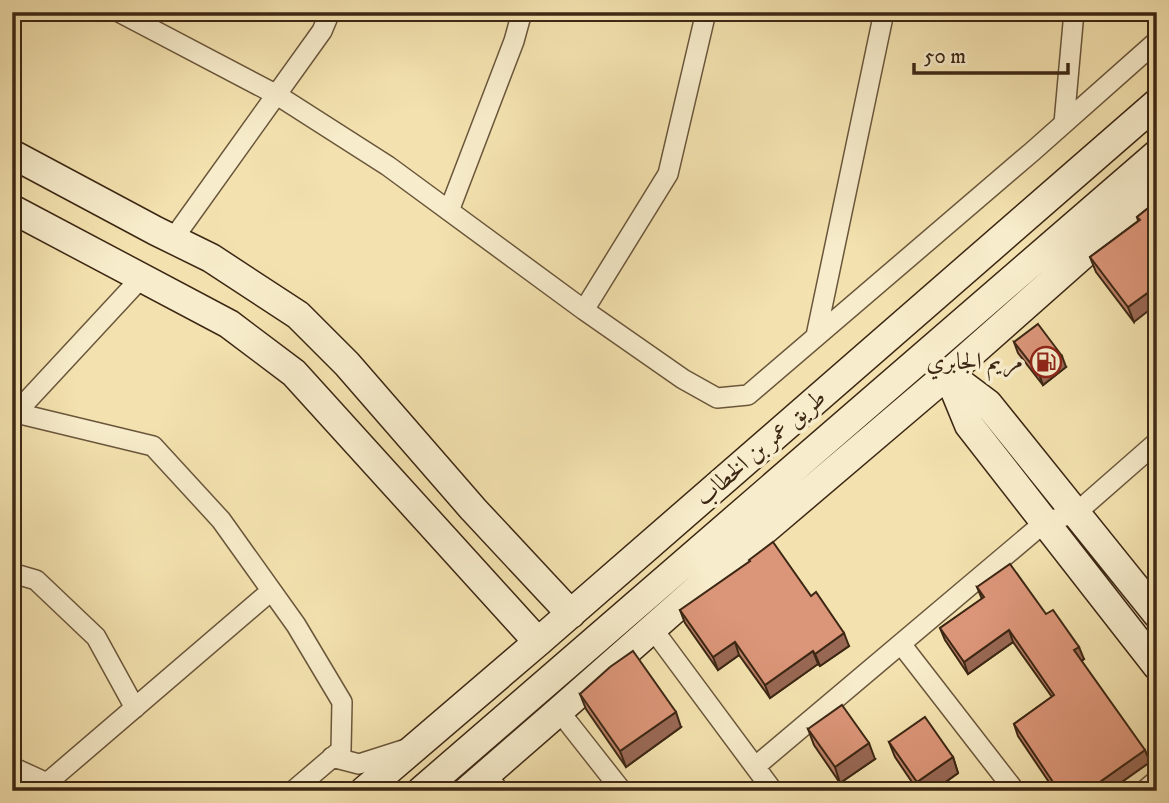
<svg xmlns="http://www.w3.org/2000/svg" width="1169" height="803" font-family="'IM FELL DW Pica',Amiri,serif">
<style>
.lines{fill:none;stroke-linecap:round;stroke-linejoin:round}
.street-casing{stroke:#6a563b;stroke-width:22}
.secondary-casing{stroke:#3c2714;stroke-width:31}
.street{stroke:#f7eccb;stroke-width:19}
.secondary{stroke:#f7eccb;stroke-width:28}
.wall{fill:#bc8067;stroke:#3c2714;stroke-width:2}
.shaded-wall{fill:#996854;stroke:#3c2714;stroke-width:2}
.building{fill:#db9578;stroke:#3c2714;stroke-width:2}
.labels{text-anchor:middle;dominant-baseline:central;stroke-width:7;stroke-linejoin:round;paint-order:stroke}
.poi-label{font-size:24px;fill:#3c2714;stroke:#f7eccb;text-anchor:end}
.street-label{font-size:24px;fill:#3c2714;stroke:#f7eccb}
</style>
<rect width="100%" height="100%" fill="#f3e2af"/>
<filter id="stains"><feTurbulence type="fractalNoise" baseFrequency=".00286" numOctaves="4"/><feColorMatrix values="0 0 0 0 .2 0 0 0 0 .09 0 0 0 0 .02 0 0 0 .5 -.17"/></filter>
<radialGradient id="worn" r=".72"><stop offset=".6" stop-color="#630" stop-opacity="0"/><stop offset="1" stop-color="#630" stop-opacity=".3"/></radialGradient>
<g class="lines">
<g class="street-casing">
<path id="street" d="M119 12 277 95 388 166 584 310 683 379 717 398 748 395 1033 151 1157 41
M1064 123 1074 12
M449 211 514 41 522 12
M173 239 322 31 330 12
M584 310 668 174 706 12
M816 336 884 12
M12 412 153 446 221 520 296 625 342 702 341 750 293 791
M12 417 141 278
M12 573 36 580 96 637 135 708
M652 628 773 791
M901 644 1015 791
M559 711 622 791
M332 757 359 764 406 749
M756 766 1045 522 1076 513 1157 442
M12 767 47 783 271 591
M486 774 499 791
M1144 791 1157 780"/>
</g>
<g class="secondary-casing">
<path id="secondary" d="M12 154 156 231 211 258 298 315 347 364 473 509 571 614
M12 209 229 324 294 373 538 642
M948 374 969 425 1157 666
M948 374 988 404 1157 614
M364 791 538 642 1157 103
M421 791 1157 154
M467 791 559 711 754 539 948 374 1157 189"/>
</g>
<use href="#street" class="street"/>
<use href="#secondary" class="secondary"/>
</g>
<path class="wall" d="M1157 201 1134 322 1096 272 1090 257 1138 221 1137 217Z
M1014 342 1066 367 1043 385 1018 353Z
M977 587 1046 614 1084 659 1081 661 1150 762 1109 791H1055L1018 736 1014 724 1052 697 1013 642 968 674 945 640 940 628 982 599Z
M811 596 849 646 820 666 818 664 770 698 739 655 718 670 685 623 680 610Z
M580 694 681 727 626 767 586 709Z
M808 729 875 759 840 783 814 745Z
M889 742 953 757 958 773 933 791H918L895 757Z"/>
<path class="shaded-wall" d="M1157 286V304L1134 322 1128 307Z
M1062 356 1066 367 1043 385 1039 374Z
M1009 630 1013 642 968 674 964 662Z
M844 633 849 646 820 666 815 654Z
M735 642 739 655 718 670 713 657Z
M1079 647 1084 659 1078 663 1074 650Z
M813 651 818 664 770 698 765 685Z
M676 712 681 727 626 767 620 751Z
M869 743 875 759 840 783 835 767Z
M1145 750 1150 762 1109 791H1087Z
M953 757 958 773 933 791H921L917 782Z"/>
<path class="building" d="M1157 201V286L1128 307 1090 257 1140 220 1137 217Z
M1038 324 1062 356 1039 374 1014 342Z
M773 542 811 596 816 592 844 633 815 654 813 651 765 685 735 642 713 657 680 610 750 561 749 560Z
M1010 564 1046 614 1053 610 1079 647 1074 650 1145 750 1087 791H1059L1014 724 1054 695 1009 630 964 662 940 628 984 597 977 587Z
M633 651 676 712 620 751 580 694 610 667Z
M842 705 869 743 835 767 808 729Z
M925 717 953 757 917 782 889 742Z"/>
<defs>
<g id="fuel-ring" transform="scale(1.575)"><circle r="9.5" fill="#f7eccb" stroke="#8f2418" stroke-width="1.5"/><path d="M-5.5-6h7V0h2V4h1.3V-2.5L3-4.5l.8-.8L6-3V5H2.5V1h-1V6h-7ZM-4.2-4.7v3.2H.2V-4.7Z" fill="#8f2418"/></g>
</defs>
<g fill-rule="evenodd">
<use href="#fuel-ring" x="1046" y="362"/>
</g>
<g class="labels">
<g class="poi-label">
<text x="1023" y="362">مريم الجابري</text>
</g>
<g class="street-label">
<text transform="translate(761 448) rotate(-41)">طريق عمر بن الخطاب</text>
</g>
</g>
<rect width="1169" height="803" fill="none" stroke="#f3e2af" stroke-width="42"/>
<rect x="14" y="14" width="1141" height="775" fill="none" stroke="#3c2714" stroke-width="3.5"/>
<rect x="21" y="21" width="1127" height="761" fill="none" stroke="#3c2714" stroke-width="2"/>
<path d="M914 63v10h154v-10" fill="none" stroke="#3c2714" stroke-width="3.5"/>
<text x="924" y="63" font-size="21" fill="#3c2714" stroke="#f7eccb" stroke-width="5" paint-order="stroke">50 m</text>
<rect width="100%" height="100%" filter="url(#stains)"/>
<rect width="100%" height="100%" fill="url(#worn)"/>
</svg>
